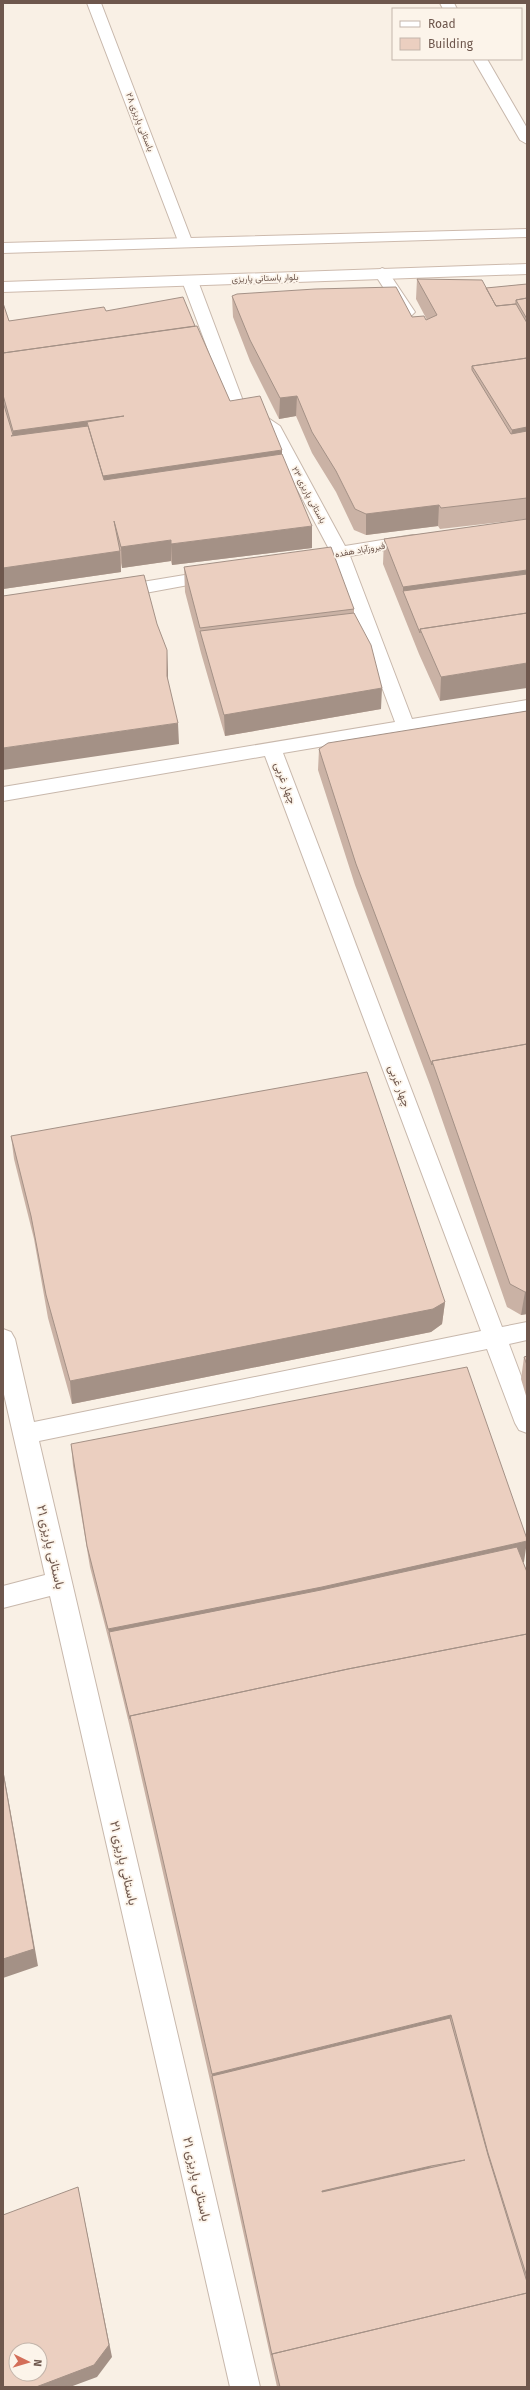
<svg xmlns="http://www.w3.org/2000/svg" width="530" height="2390" font-family="'Fira Sans',Vazirmatn,sans-serif">
<style>
.lines{fill:none;stroke-linecap:round;stroke-linejoin:round}
.minor-casing{stroke:#c8b8ac;stroke-width:2}
.secondary-casing{stroke:#cdbaad;stroke-width:2}
.minor{fill:#fff;fill-rule:evenodd}
.secondary{fill:#fff;fill-rule:evenodd}
.wall{fill:#cab2a5}
.shaded-wall{fill:#a49186}
.building{fill:#ebcfc0;stroke:#a49186;fill-rule:evenodd}
.labels{text-anchor:middle;dominant-baseline:central;stroke-width:3.5;stroke-linejoin:round;paint-order:stroke}
.far-street-label{font-size:9px;fill:#6e574d;stroke:#fcf4ea}
.street-label{font-size:11px;fill:#6e574d;stroke:#fcf4ea}
.near-street-label{font-size:13px;fill:#6e574d;stroke:#fcf4ea}
</style>
<rect width="100%" height="100%" fill="#f9f0e5"/>
<g class="lines">
<g class="minor-casing">
<path id="minor" d="M87 3H101L192 241 190 244H180L178 241Z
M440 3H454L457 9H443Z
M473 59H487L527 128V144L520 140Z
M382 268 387 270 415 312 412 315H402L399 312 374 273Z
M190 276 198 281 243 401 280 426 345 546 413 535 419 536 422 540 419 544 413 545 350 556 412 719 527 700V712L283 753 502 1327 527 1322V1340L509 1344 527 1392V1433L519 1430 515 1423 487 1349 39 1441 260 2387H230L50 1596 3 1608V1586L45 1575 3 1390V1329L11 1332 15 1339 34 1422 481 1331 265 756 3 801V787L395 722 334 559 304 564 298 563 295 559 298 555 329 549 267 432 228 403 182 281Z
M215 570 221 571 224 575 221 579 118 598 112 596 109 592 112 588 118 586Z"/>
</g>
<g class="secondary-casing">
<path id="secondary" d="M527 229V237L3 253V243Z
M527 264V274L3 292V282Z"/>
</g>
<use href="#minor" class="minor"/>
<use href="#secondary" class="secondary"/>
</g>
<path class="wall" d="M417 279 486 288 527 284V519L440 529 438 526 366 535 354 530 336 492 312 453 296 416 279 419 250 361 233 317 232 296 412 317 426 320H427L416 299Z
M3 303 9 321 106 311 195 326 230 401 282 454 312 548 172 565 171 561 122 568 121 563V572L3 589Z
M527 519 440 701 419 654 383 564 384 539Z
M184 567 354 609V613L381 709 225 736 201 653 185 592Z
M527 711V1314L521 1315 507 1307 430 1085 355 885 318 770 319 749Z
M11 1136 445 1302 442 1324 431 1332 72 1404 48 1318 34 1239 14 1159Z
M527 1356V1399L521 1379 524 1357Z
M71 1444 524 1562H523L527 1572V2387H277L212 2089 132 1736 111 1649 90 1567 73 1466Z"/>
<path class="shaded-wall" d="M297 396 296 416 279 419 280 398Z
M124 416 87 422 89 446 11 436 13 435V431Z
M527 427V452L509 455 512 430Z
M282 450V475L105 501 103 476Z
M439 505 438 526 366 535V514Z
M312 526V548L172 565 171 544Z
M171 540V561L122 568 121 547Z
M120 551 121 572 3 589V568Z
M527 570V594L403 591V587Z
M167 650 168 671V697L167 676Z
M527 663V688L440 701 441 677Z
M382 688 381 709 225 736 224 715Z
M178 723 179 744 3 770V748Z
M525 1292H527V1314L521 1315Z
M445 1302 442 1324 431 1332 72 1404 70 1381Z
M527 1541 524 1562 321 1607 109 1632 108 1629Z
M3 1769 38 1966 3 1978Z
M451 2015 448 2032 212 2076V2089V2074Z
M431 2166 429 2178 321 2203 322 2191Z
M78 2187 112 2357 97 2377 70 2387H36Z"/>
<path class="building" d="M417 279 482 280 496 306 516 304 527 323V358L472 366V370L511 434 527 431V498L441 508 439 505 366 514 355 509 336 471 312 432 297 396 280 398 250 340 232 296 237 294 315 289 396 287 412 317 424 316 426 320 437 315Z
M527 284V298L516 300V304L496 306 486 288Z
M183 297 195 326 3 353V303L9 321 104 307 106 311Z
M527 298V319L516 300Z
M197 326 230 401 260 396 282 450 103 476 87 422 124 416 13 431 3 395V353Z
M527 358V427L512 430 472 366Z
M3 402 13 435 11 436 88 426 104 480 282 454 312 526 171 544V540L121 547 114 521 120 551 3 568Z
M527 519V570L403 587 384 539Z
M331 547 354 609 200 628 184 567Z
M527 574V613L420 629V633L403 591Z
M144 575 157 624 167 650V676L178 723 3 748V596Z
M354 613 371 645 382 688 224 715 200 631Z
M527 613V663L441 677 420 629Z
M527 711V1044L432 1061V1065L356 864 319 749 328 743Z
M527 1044V1292H525L510 1284 432 1061Z
M367 1072 445 1302 433 1309 70 1381 46 1295 31 1216 11 1136Z
M527 1356V1365L524 1357Z
M467 1367 527 1539V1541L322 1587 108 1629 87 1546 71 1444Z
M517 1547 527 1572V1634L348 1669 130 1716V1719L109 1632 321 1590Z
M527 1634V2277L488 2153 451 2015 212 2074 130 1716 348 1669Z
M3 1772 34 1949 3 1959Z
M450 2018 488 2155 527 2282V2293L272 2354V2355L212 2076ZM465 2160 322 2192V2191L431 2166Z
M78 2187 109 2345 94 2365 36 2387H3V2215ZM16 2350H40V2374H16Z
M527 2293V2387H280L272 2354Z"/>
<g class="labels">
<g class="far-street-label">
<text transform="translate(140 122) rotate(69)">باستانی پاریزی ۲۸</text>
<text transform="translate(265 278) rotate(-2)">بلوار باستانی پاریزی</text>
<text transform="translate(309 495) rotate(62)">باستانی پاریزی ۲۳</text>
<text transform="translate(360 550) rotate(-10)">فیروزآباد هفده</text>
</g>
<g class="street-label">
<text transform="translate(285 783) rotate(69)">چهار غربی</text>
<text transform="translate(399 1086) rotate(69)">چهار غربی</text>
</g>
<g class="near-street-label">
<text transform="translate(51 1547) rotate(77)">باستانی پاریزی ۲۱</text>
<text transform="translate(124 1863) rotate(77)">باستانی پاریزی ۲۱</text>
<text transform="translate(197 2179) rotate(77)">باستانی پاریزی ۲۱</text>
</g>
</g>
<rect width="530" height="2390" fill="none" stroke="#6e574d" stroke-width="8"/>
<rect x="392" y="8" width="130" height="52" fill="#fcf4ea" stroke="#c3b5ab"/>
<rect x="400" y="21" width="20" height="6" fill="#ffffff" stroke="#c3b5ab"/>
<text x="428" y="28" font-size="12" fill="#6e574d">Road</text>
<rect x="400" y="38" width="20" height="12" fill="#ebcfc0" stroke="#c3b5ab"/>
<text x="428" y="48" font-size="12" fill="#6e574d">Building</text>
<g transform="translate(28 2362) rotate(95)"><circle r="19" fill="#fcf4ea" stroke="#c3b5ab"/>
<path d="M0-3L7 15L0 10L-7 15Z" fill="#d36e59"/>
<text y="-6" font-size="11" font-weight="bold" text-anchor="middle" fill="#6e574d">N</text>
</g>
</svg>
